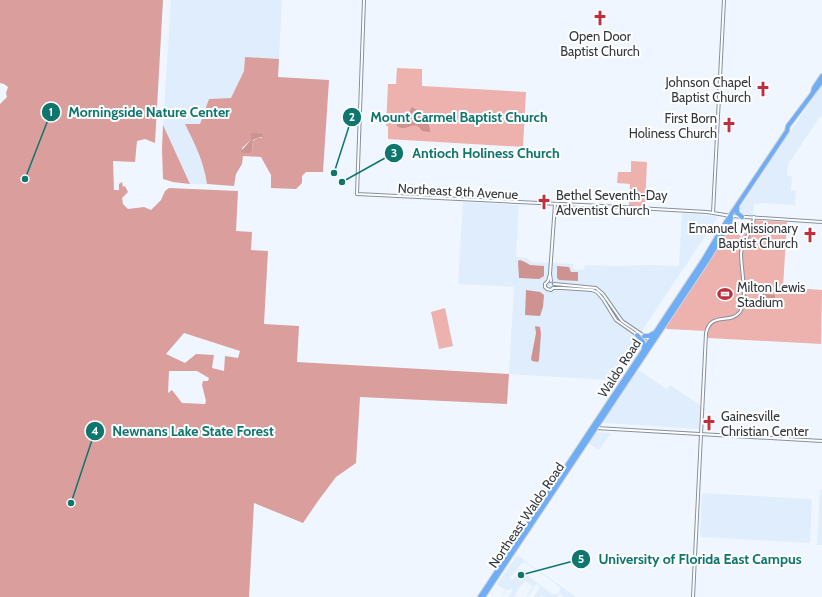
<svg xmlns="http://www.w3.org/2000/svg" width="822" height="597" font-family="Cabin,sans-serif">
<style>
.built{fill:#e0edfd;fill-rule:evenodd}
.green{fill:#edb1ae}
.forest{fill:#da9e9c;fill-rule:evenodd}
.water{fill:#ce9391}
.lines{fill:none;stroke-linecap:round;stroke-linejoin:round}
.minor-casing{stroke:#85909d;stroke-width:4}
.highway-casing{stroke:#d2d3d4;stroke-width:6}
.minor{stroke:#fff;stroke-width:2}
.highway{stroke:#6fadf4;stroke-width:4}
.labels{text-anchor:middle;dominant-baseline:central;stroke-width:4;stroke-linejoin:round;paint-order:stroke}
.poi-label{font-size:13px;fill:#33383d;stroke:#fff;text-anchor:end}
.street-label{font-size:13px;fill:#33383d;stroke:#fff}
.leader{fill:none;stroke:#0f766e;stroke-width:1.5}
.callout-dot{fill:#0f766e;stroke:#fff;stroke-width:1.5}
.mark-label{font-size:12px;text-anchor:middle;font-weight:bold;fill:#fff}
.callout-label{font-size:14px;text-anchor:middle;font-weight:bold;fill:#0f766e;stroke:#fff;stroke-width:4;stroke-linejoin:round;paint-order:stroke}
</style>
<rect width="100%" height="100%" fill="#eff6ff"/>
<path class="built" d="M171 0H282L279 59 245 58 244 71 231 98 209 99 200 124H185L199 150 205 169 207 184H190L163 125Z
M822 84V114L788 164 787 176H792L791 190 796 191 795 205 760 203 759 204H754L753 215 740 214 738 210 739 209Z
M463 202 519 205 516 257 528 258 529 260 532 262 573 264V269L584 270 585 265 617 266 649 265 679 266 682 213 706 215 718 217 609 380 509 374 514 287 458 284Z
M637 369 667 389 670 385 700 405 699 429 604 423 602 422Z
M596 432 611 433 599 450 588 443Z
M820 490H822V545H817Z
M704 493 810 499 812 501 810 543 702 537 700 535 702 495Z
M517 555 576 597H564L560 594 557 597H544L541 595 540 597H534L540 587 536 584 528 597H526L533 586 525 581 519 588 514 597H508L512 591 511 588 508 591 506 589 505 591 506 592 502 595 505 590 497 584ZM525 562 560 587 559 591 560 592 558 594H552L524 573 525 572 522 571H519L513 580 510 578 521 564Z"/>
<path class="green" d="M397 68 422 69V86L526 92 523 147 388 139V126H386L388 84H396Z
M631 161 647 162 645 206H629L630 184 617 183 618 172H631Z
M751 220 787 222 783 287 822 290 821 344 708 338 706 331 667 329 665 327 730 228 742 237Z
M445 308 453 346 439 349 431 312Z"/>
<path class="forest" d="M0 0H163L155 143 145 139 137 141 135 162 113 161 114 190H119V184L122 182 123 187 125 186 128 192 122 198 123 204 128 209 144 207 151 210 161 200 165 191 169 188 238 191 236 231 252 232 251 250 268 251 264 324 299 326 297 362 509 374 507 404 360 397 356 463 336 477 318 501 303 523 254 503 249 597H0V104L7 97 6 93 8 87 4 84 0 83ZM184 333 240 351 238 358 225 356 224 371 212 368 214 355 196 354 185 363 166 354ZM169 371H197L209 378 208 381H203L202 385 206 401 205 404 182 403 172 390 168 393Z
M245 57 279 59 278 77 329 80 323 172H306L302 176V183L296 189 271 188V175L261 157 243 156 242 164 236 174 234 186 207 184C204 162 195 144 185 124H200L209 99 231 98 244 71ZM257 132 262 133V138H257L253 141 252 151 251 153H243L242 148 251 140V135Z
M163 125 190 184 173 182 163 179 162 149Z"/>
<path class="water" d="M412 107 426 116C427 121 431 129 430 132L422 131C414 118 408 132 398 127L396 124 398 119 408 114Z
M257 132 262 133 263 137 257 138 253 140 252 151 251 153H243L241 151 251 140V134Z
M520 260 525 262 530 265 544 266V276L539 279 519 278 518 261Z
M557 266 569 267 571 272H578V281L559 280 557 278Z
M526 290 540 292 544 295 543 307 540 316 525 315Z
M761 290H765V294L775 295 774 305H770V301L760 300Z
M535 326 540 327 541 334 539 360 538 362 532 361 531 359 536 333Z"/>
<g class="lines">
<g class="minor-casing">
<path id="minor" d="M364 0 357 194 602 206 707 212 731 216 822 222
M713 213 724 0
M550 274 548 281 545 284V287L547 289 551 290 553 288H563L592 290 597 292 603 299 616 320 636 334
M551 281 550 274 555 204
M554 284 596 288 603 294 622 321 650 340
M596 428 822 441
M693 597 706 333C711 311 730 325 740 312 748 299 741 269 741 254 742 239 753 234 754 217"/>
</g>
<g class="highway-casing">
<path id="highway" d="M813 92 814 88 822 76
M737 206V213L742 217
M637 335 643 342 644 349
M644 336H649L654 333
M480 597 704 259 726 222 787 131 788 126 822 81
M483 597 707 261 730 223 731 217"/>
</g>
<use href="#minor" class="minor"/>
<use href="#highway" class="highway"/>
</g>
<defs>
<g id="church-bare" transform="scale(1.2)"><path d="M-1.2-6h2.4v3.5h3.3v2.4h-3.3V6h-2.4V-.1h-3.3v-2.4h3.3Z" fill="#c02f3b" stroke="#fff" stroke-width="2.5" paint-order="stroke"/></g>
<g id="stadium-bare" transform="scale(1.2)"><path d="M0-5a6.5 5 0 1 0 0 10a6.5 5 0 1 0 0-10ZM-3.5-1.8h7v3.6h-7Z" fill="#c02f3b" stroke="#fff" stroke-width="2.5" paint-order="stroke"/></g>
</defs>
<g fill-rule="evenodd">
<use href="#church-bare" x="600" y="18"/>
<use href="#church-bare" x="763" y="89"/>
<use href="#church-bare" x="729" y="125"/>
<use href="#church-bare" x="544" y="202"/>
<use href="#church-bare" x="810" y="235"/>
<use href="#stadium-bare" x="725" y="294"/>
<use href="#church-bare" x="709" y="423"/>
</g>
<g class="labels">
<g class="poi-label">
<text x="600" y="36" text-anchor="middle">Open Door<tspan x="600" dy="15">Baptist Church</tspan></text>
<text x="751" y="82">Johnson Chapel<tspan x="751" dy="15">Baptist Church</tspan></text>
<text x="717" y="118">First Born<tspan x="717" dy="15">Holiness Church</tspan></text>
<text x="556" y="195" text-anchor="start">Bethel Seventh-Day<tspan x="556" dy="15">Adventist Church</tspan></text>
<text x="798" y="228">Emanuel Missionary<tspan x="798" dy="15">Baptist Church</tspan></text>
<text x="737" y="287" text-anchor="start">Milton Lewis<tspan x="737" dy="15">Stadium</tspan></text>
<text x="721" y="416" text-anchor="start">Gainesville<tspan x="721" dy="15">Christian Center</tspan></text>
</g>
<g class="street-label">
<text transform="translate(458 191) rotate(3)">Northeast 8th Avenue</text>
<text transform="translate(619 368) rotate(-57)">Waldo Road</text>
<text transform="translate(526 515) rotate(-56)">Northeast Waldo Road</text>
</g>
</g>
<path class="leader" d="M25 179L51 112M334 173L352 117M342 182L394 153M71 503L95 431M521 575L581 559"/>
<g class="callout-dot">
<circle cx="25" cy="179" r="4"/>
<circle cx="334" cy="173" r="4"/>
<circle cx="342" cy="182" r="4"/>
<circle cx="71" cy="503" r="4"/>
<circle cx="521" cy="575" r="4"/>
<circle cx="51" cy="112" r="10"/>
<circle cx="352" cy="117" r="10"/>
<circle cx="394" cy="153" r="10"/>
<circle cx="95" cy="431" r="10"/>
<circle cx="581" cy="559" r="10"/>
</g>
<g class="mark-label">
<text x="51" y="116">1</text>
<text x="352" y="121">2</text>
<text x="394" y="157">3</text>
<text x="95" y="435">4</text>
<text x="581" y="563">5</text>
</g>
<g class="callout-label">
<text x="149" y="117">Morningside Nature Center</text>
<text x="459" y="122">Mount Carmel Baptist Church</text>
<text x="486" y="158">Antioch Holiness Church</text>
<text x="193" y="436">Newnans Lake State Forest</text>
<text x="700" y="564">University of Florida East Campus</text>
</g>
</svg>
